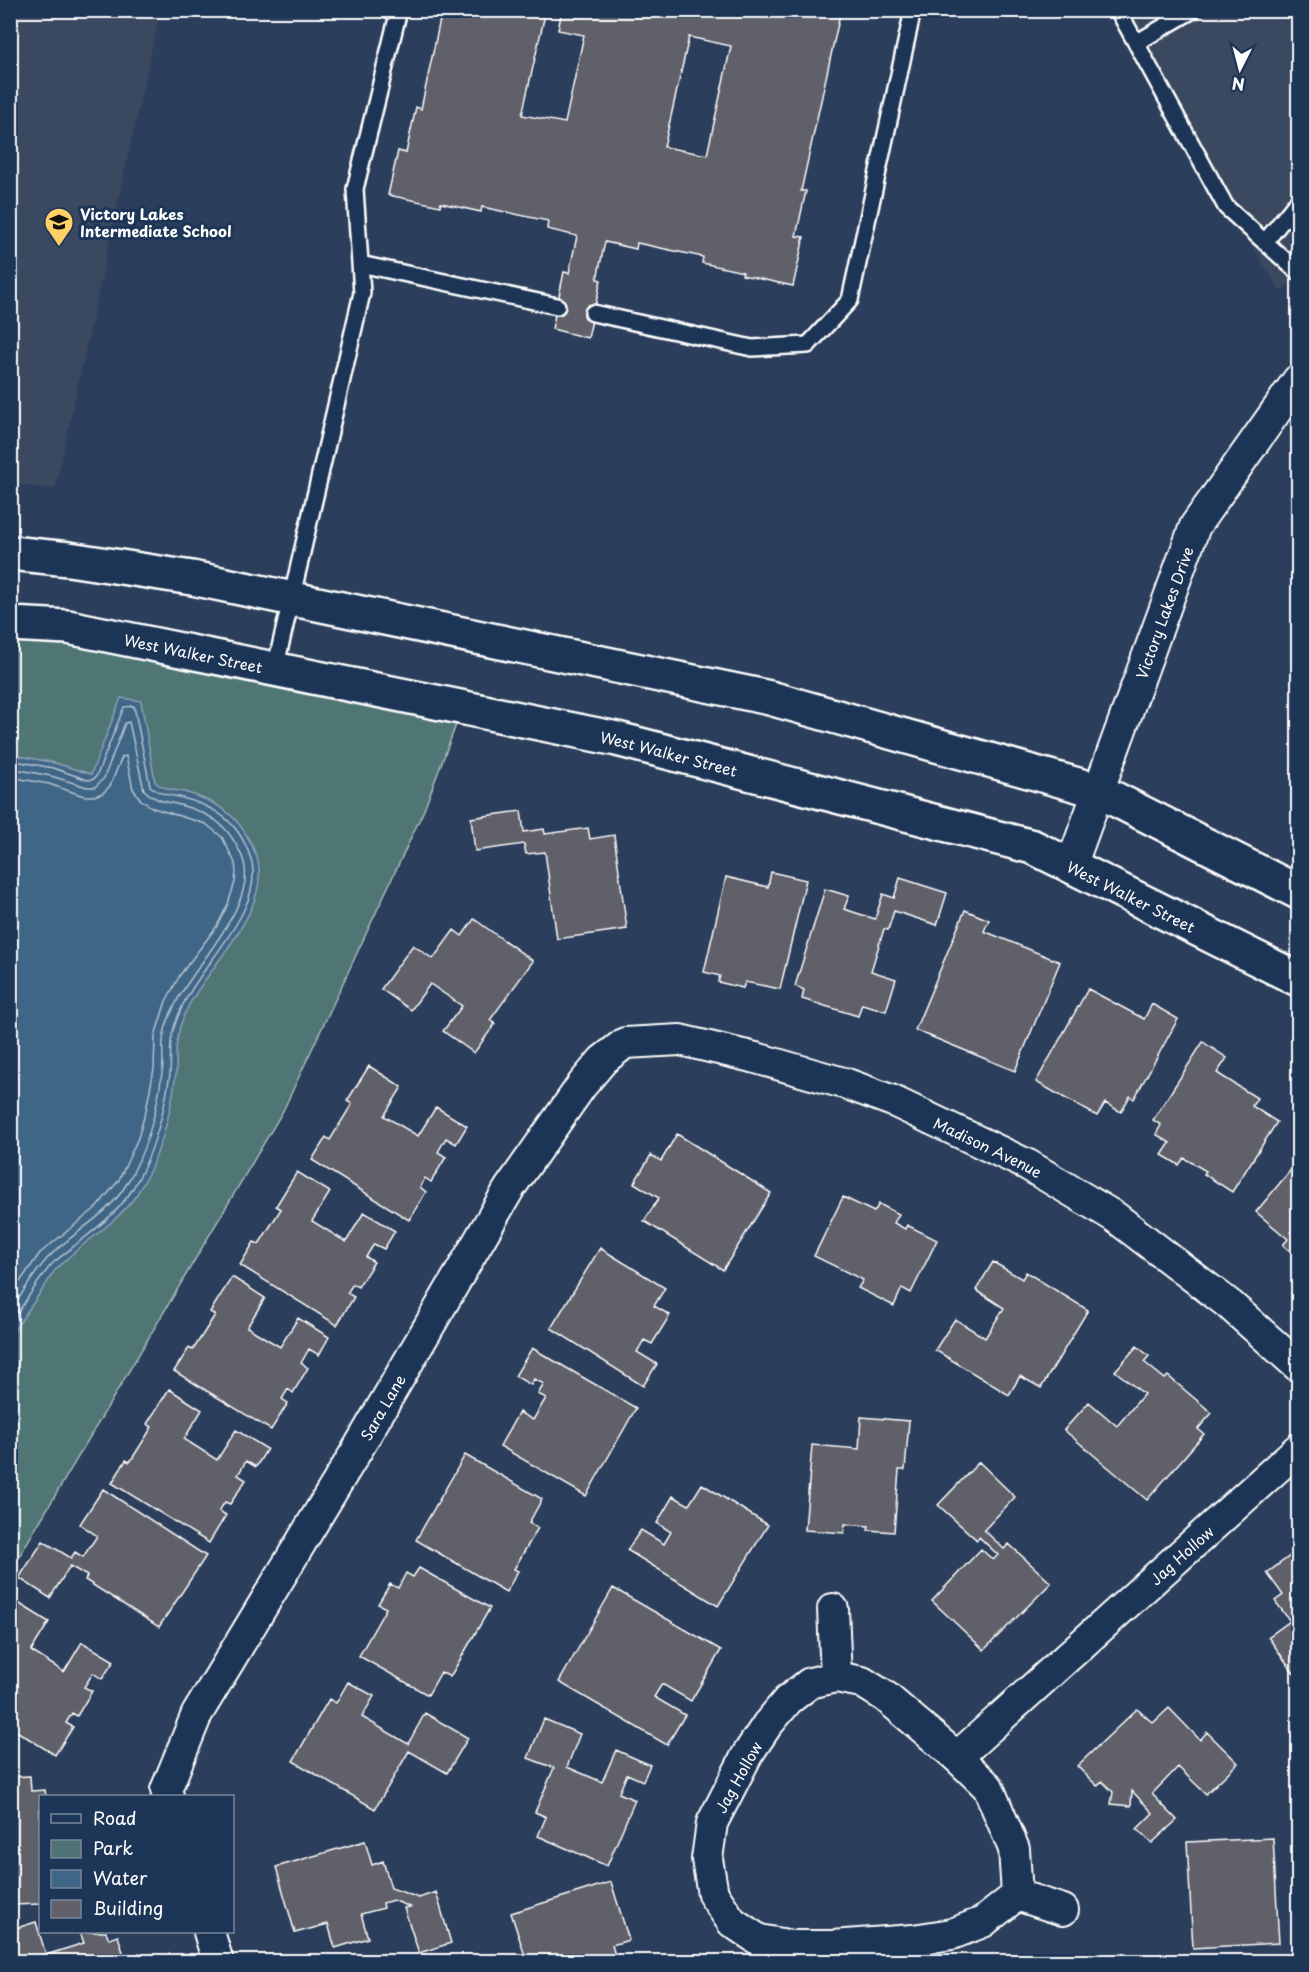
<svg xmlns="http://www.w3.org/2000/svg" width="1309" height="1972" font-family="'Playpen Sans',sans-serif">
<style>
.built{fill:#3b4860}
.green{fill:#507475;stroke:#a8baba;stroke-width:1.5}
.water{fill:#406687;stroke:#8ca3b7;stroke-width:1.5}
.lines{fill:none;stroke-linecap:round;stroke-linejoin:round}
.shore{stroke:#b3c2cf;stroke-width:1.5}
.building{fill:#61606b;stroke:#fff;stroke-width:1.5;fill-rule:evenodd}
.service-casing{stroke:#fff;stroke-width:20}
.minor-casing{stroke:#fff;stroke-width:34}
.tertiary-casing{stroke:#fff;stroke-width:38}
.service{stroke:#1d3557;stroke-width:15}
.minor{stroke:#1d3557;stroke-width:30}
.tertiary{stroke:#1d3557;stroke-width:33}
.labels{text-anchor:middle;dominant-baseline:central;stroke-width:6;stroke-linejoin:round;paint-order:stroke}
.poi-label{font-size:15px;font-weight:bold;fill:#fff;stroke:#1d3557;text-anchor:start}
.street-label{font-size:15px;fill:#fff;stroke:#1d3557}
</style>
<rect width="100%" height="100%" fill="#2b3e5b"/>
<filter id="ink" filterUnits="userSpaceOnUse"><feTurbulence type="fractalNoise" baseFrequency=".0167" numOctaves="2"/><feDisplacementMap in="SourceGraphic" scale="12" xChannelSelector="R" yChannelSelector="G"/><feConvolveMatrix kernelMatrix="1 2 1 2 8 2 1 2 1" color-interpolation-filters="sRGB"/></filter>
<g filter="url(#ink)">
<path class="built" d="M11 10 160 11 55 489 11 484Z
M1108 11H1298V279L1280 291Z"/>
<path class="green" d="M11 637 56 641 457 722 424 810 283 1111 11 1570Z"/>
<path class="water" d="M121 698 141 701 155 782C163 789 174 790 184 792 222 803 241 817 256 855 275 906 209 965 188 1007 183 1017 178 1030 177 1042 175 1052 177 1063 176 1073 171 1114 159 1159 137 1194 116 1225 83 1241 57 1268 52 1273 49 1280 45 1286 33 1303 22 1319 11 1335V754L55 763 91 774Z"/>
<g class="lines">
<path class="shore" d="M10 760 53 768 88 780 94 779 97 775 124 707 134 706 150 786C159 794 168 795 179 797 215 806 239 821 251 859 266 909 200 965 182 1007 177 1018 172 1031 171 1042 170 1053 171 1063 170 1074 164 1113 153 1156 132 1190 117 1214 94 1230 73 1247 66 1253 58 1258 52 1264 38 1280 23 1306 10 1324
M10 768 51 776 87 787H95L104 778 125 723 129 722 144 790C154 800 163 801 176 804 211 813 229 824 243 859 259 903 194 965 176 1003 170 1014 164 1029 163 1041 162 1052 164 1063 162 1073 157 1111 146 1152 126 1185 107 1217 72 1232 47 1259 33 1274 22 1295 10 1311
M10 777 49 784 84 796H94L103 793 110 786 122 757 126 756 133 789 141 800 153 808 206 824 222 837 235 863 236 872 235 882 228 904 217 926 180 975 166 1001 155 1036 154 1069 146 1110 138 1138 119 1180 97 1207 40 1253 10 1296"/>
</g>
<path class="building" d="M442 10H546L522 115 565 123 584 35 558 30 562 10H841L801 191H806L796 236 804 237 793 286 742 275 743 272 702 263 703 257 637 243 636 249 605 242 597 279 601 280 588 338 552 329 564 272 569 273 577 236 547 229 548 221 482 207 481 212 441 203 440 206 388 195 398 151 406 153 416 107 421 109ZM689 37 731 46 707 155 664 147Z
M521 811 524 832 544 829 545 834 588 828 590 839 614 835 627 929 557 939 545 852 526 854 524 844 475 851 471 818Z
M771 872 806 880 780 989 745 982 743 988 718 982 720 976 704 972 726 877 768 887Z
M900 878 947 893 937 925 894 911 888 930 884 929 871 971 896 979 886 1011 862 1004 858 1016 802 999 804 990 795 986 825 889 849 896 844 909 875 919 883 894 894 898Z
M965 910 989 920 984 931 1060 962 1015 1071 915 1030Z
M474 919 533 961 490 1020 495 1024 474 1053 443 1031 462 1006 430 984 411 1010 381 989 413 945 433 959 454 930 462 936Z
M1088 989 1144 1019 1152 1004 1178 1019 1134 1099 1130 1096 1121 1112 1105 1103 1097 1116 1036 1082Z
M1203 1042 1227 1058 1217 1073 1257 1098 1252 1106 1277 1122 1232 1192 1204 1174 1206 1171 1184 1158 1179 1165 1162 1155 1170 1143 1156 1134 1161 1125 1153 1120Z
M369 1066 402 1087 384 1116 418 1136 436 1107 467 1126 456 1144 446 1138 438 1152 446 1157 431 1182 425 1178 420 1187 426 1192 409 1220 312 1160 326 1137 330 1140 352 1104 347 1101Z
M677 1134 771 1193 723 1270 644 1221 659 1198 634 1183 651 1155 661 1161Z
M1298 1161V1258L1283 1245 1288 1239 1256 1212Z
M297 1172 330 1192 312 1221 346 1242 364 1212 395 1231 384 1249 374 1244 366 1257 374 1262 358 1287 353 1284 347 1293 354 1297 337 1325 240 1265 254 1242 259 1244 281 1209 276 1206Z
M843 1197 874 1212 879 1204 899 1214 894 1223 905 1229 907 1225 937 1240 911 1293 902 1288 894 1306 858 1288 863 1280 814 1256Z
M600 1248 665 1288 654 1306 670 1315 652 1344 644 1340 637 1352 657 1364 643 1386 551 1328Z
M993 1262 1022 1279 1026 1272 1088 1310 1041 1388 1020 1376 1009 1395 935 1350 955 1319 985 1338 1004 1308 976 1290Z
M232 1277 265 1298 247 1327 280 1347 298 1318 329 1337 319 1355 309 1349 301 1363 308 1368 293 1393 288 1389 282 1399 288 1403 271 1430 174 1371 189 1348 193 1350 215 1315 210 1312Z
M1137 1346 1149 1356 1144 1362 1165 1379 1168 1376 1212 1413 1198 1429 1204 1434 1147 1500 1064 1430 1089 1402 1117 1426 1144 1394 1115 1371Z
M532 1348 636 1408 586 1496 500 1446 519 1412 533 1420 546 1398 538 1394 544 1384 534 1379 531 1385 515 1376Z
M169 1389 202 1410 184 1439 217 1460 236 1430 267 1449 256 1467 246 1461 238 1475 246 1480 230 1504 225 1502 219 1511 226 1515 209 1543 112 1483 126 1460 130 1462 152 1427 147 1424Z
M861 1417 909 1421 905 1470H899L894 1532 868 1530 869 1526 845 1524 844 1533 805 1530 812 1445 859 1449Z
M465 1455 542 1499 529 1523 538 1528 514 1569 518 1571 506 1592 416 1540Z
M979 1462 1015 1497 984 1530 1004 1549 1009 1544 1051 1583 984 1650 932 1601 981 1549 993 1560 998 1555 979 1537 977 1540 938 1505Z
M702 1484 768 1525 718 1606 627 1550 641 1530 664 1544 671 1532 657 1523 673 1496 689 1505Z
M103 1489 206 1556 159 1627 85 1580 87 1576 70 1566 50 1598 19 1578 43 1541 71 1558 75 1552 83 1557 97 1536 80 1524Z
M1298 1550V1679L1268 1637 1290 1621 1275 1601 1283 1595 1267 1573Z
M419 1568 490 1608 450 1677 441 1672 428 1695 359 1656 386 1608 378 1604 390 1584 398 1588 406 1573 413 1577Z
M613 1588 721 1650 691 1701 662 1684 654 1697 685 1715 667 1745 559 1682Z
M15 1601 49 1622 31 1651 64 1672 82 1642 114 1661 102 1679 93 1673 84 1687 92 1691 77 1716 72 1713 66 1723 73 1727 55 1755 10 1727V1609Z
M348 1682 374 1696 362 1717 408 1744 425 1713 468 1738 447 1773 409 1751 375 1809 293 1761 329 1699 336 1703Z
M1169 1708 1200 1740 1207 1732 1238 1763 1206 1794 1178 1767 1152 1794 1177 1820 1152 1843 1137 1829 1153 1813 1132 1791 1131 1806 1111 1804 1113 1792 1102 1781 1097 1786 1077 1766 1137 1709 1153 1723Z
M544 1719 580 1734 567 1767 602 1782 616 1750 650 1765 643 1781 627 1774 619 1793 635 1800 607 1866 538 1836 546 1817 535 1812 554 1768 528 1758Z
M30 1776 31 1791 45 1790 46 1796H40V1904L11 1905 10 1777Z
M1273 1838 1279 1943 1193 1948 1187 1842Z
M365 1841 372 1865 383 1861 391 1888 419 1898 436 1892 451 1943 419 1953 404 1908 410 1907 393 1900 383 1903 384 1908 361 1914 368 1938 335 1948 328 1924 295 1933 276 1867Z
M611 1882 629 1940 612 1945 617 1962H527L511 1913Z
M36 1922 46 1955 84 1943 80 1932H106L109 1939 118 1936 126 1962H10V1930Z"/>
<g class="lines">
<g class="service-casing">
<path id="service" d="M1118 10 1226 207 1298 272
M1136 43 1193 10
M1265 242 1298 201
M360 264 557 306
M593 313 752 348 808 345 850 300 913 10
M275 669 362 293 355 189 399 10"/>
</g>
<g class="minor-casing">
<g id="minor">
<path id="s1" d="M1071 866 1195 526 1298 380"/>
<path d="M833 1609 836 1677"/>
<path d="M836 1677 862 1682 886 1697 957 1757 988 1787 1014 1849 1017 1895 983 1922 952 1934 913 1940 832 1946H793L759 1940 732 1922 713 1894 707 1859 712 1823 747 1755 767 1725 788 1700 810 1683Z"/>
<path id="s2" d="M957 1757 1298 1449"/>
<path id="s3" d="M168 1796 166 1790 197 1714 357 1450 509 1189 582 1085 603 1060 625 1043 680 1040 756 1058 847 1084 893 1101 1028 1165 1115 1217 1230 1305 1298 1366"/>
<path d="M1017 1895 1063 1910"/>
<path d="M209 1932 218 1962"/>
</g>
</g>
<g class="tertiary-casing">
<g id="tertiary">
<path d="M10 553 69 559 192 578 770 698 1099 791 1298 892"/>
<path id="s4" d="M10 624 68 627 617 739 1033 847 1298 979"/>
</g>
</g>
<use href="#service" class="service"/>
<use href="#minor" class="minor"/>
<use href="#tertiary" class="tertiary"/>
</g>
</g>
<defs>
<g id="school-pin" transform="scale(1.5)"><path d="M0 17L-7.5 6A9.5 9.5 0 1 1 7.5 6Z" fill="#ffd166" stroke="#1d3557"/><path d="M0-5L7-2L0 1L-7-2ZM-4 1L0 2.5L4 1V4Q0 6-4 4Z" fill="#111"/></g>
</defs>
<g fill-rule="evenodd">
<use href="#school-pin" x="59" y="222"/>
</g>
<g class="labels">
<g class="poi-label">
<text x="80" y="213">Victory Lakes<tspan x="80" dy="17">Intermediate School</tspan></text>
</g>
<g class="street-label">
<text stroke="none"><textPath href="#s1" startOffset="270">Victory Lakes Drive</textPath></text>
<text stroke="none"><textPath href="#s4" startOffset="186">West Walker Street</textPath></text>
<text stroke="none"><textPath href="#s4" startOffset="672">West Walker Street</textPath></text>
<text stroke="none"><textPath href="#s4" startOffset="1158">West Walker Street</textPath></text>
<text stroke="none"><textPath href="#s3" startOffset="1269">Madison Avenue</textPath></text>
<text stroke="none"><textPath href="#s3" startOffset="447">Sara Lane</textPath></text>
<text stroke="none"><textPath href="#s2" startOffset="302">Jag Hollow</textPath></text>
<text transform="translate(738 1777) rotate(-61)">Jag Hollow</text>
</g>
</g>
<rect width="1309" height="1972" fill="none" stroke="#1d3557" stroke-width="36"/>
<rect x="18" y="18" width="1273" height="1936" fill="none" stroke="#fff" stroke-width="2" filter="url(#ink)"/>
<rect x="39" y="1795" width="195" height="138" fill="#1d3557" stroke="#77869a" stroke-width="1.5"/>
<rect x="51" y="1814" width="30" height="9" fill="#1d3557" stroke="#77869a" stroke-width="1.5"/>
<text x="93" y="1825" font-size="18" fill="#ffffff">Road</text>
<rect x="51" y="1840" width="30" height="18" fill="#507475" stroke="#77869a" stroke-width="1.5"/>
<text x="93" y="1855" font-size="18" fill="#ffffff">Park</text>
<rect x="51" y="1870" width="30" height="18" fill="#406687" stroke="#77869a" stroke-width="1.5"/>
<text x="93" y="1885" font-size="18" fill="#ffffff">Water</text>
<rect x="51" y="1900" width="30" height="18" fill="#61606b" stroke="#77869a" stroke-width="1.5"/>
<text x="93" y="1915" font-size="18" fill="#ffffff">Building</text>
<g transform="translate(1240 69) rotate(186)" stroke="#1d3557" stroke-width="4.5" paint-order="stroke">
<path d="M0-4.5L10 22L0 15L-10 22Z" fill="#ffffff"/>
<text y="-9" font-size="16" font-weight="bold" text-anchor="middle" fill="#ffffff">N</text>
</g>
</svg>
